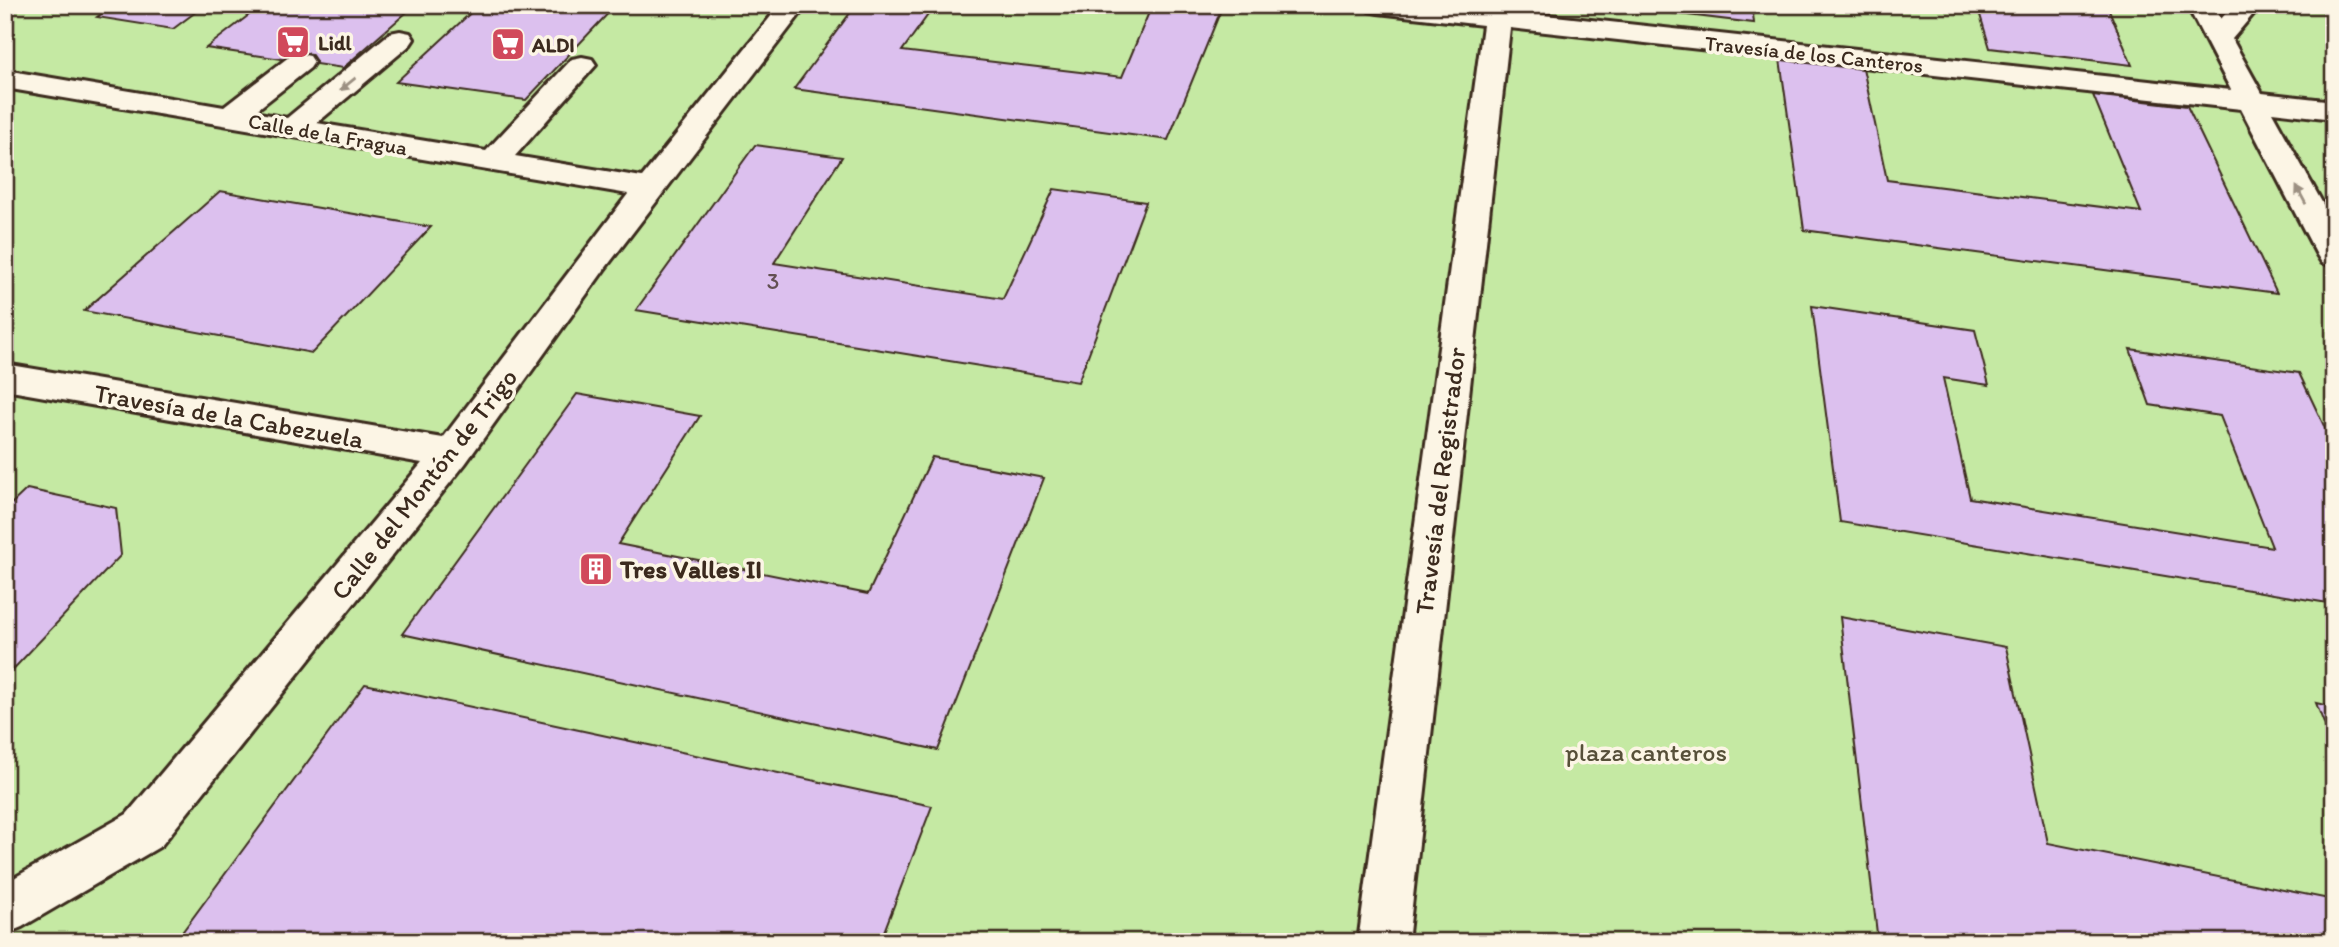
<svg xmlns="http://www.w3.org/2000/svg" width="2339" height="947" font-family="Itim,sans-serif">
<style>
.green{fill:#c5e9a3;stroke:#808a60;stroke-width:2}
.building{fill:#dcc0ee;stroke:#3b2a1e;stroke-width:2}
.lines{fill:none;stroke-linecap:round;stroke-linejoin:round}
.minor-casing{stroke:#3b2a1e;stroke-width:6}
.minor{fill:#fcf5e5;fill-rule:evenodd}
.oneway{fill:#9c9082}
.labels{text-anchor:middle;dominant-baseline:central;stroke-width:7;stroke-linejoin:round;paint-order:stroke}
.far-poi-label{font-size:21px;font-weight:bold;fill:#3b2a1e;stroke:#fcf5e5;text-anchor:start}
.far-street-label{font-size:21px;fill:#3b2a1e;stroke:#fcf5e5}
.number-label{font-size:23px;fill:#635052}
.street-label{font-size:26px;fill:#3b2a1e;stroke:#fcf5e5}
.poi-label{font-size:26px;font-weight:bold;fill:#3b2a1e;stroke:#fcf5e5;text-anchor:start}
.park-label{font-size:26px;fill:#575039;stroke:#fcf5e5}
</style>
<rect width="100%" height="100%" fill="#fcf5e5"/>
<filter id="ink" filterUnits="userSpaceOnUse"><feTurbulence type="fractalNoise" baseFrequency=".0143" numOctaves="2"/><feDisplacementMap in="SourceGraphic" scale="14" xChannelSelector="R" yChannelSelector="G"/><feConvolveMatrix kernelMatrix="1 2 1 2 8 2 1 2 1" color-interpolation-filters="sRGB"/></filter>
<g filter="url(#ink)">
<path class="green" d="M5 5H2334V942H5Z"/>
<path class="building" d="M114 5H205L173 29 97 17Z
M262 5H415L343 68 206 48Z
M479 5H616L526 100 396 82Z
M856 5H935L902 51 1122 77 1152 5H1223L1168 140 794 89Z
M1622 5H1752L1754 23 1622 7Z
M1977 5H2107L2132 65 1990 48Z
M1780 59 1863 68 1887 180 2141 212 2093 95 2187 106 2277 293 1804 230Z
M755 145 842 157 774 263 1003 299 1054 189 1146 202 1078 382 636 310Z
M220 191 431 227 312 353 84 311Z
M1812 306 1975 330 1989 385 1943 378 1970 498 2272 547 2220 416 2150 405 2130 349 2299 373 2334 447V604L1840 522Z
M577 394 700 416 618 544 868 594 932 457 1044 478 938 750 402 634Z
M27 489 116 508 121 555 5 678V510Z
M1840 617 2006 647 2048 843 2334 900V942H1878Z
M365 684 932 806 880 942H175Z
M2316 703 2334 707V749Z"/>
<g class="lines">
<g class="minor-casing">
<path id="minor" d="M780 5H807L604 270 465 464 161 846 22 927 5 934V883L127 814 422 463 5 390V364L443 438 628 194 5 88V70L224 107 290 56 300 54 310 56 314 62 310 68 254 112 287 118 390 33 400 31 410 33 414 39 410 45 317 123 486 151 572 59 582 57 592 59 596 65 515 156 642 177Z
M1365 5H1454L2231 90 2187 5H2214L2221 19 2233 5H2261L2232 39 2262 93 2334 101V119L2272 112 2334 224V266L2322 263 2317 255 2241 109 1510 28 1408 942H1358L1483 25 1378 13 1369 11Z"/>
</g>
<use href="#minor" class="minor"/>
</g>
<defs><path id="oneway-solid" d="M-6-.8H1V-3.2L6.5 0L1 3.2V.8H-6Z" transform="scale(1.75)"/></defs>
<g class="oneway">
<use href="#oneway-solid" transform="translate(348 84) rotate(141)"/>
<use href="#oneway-solid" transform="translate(2301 195) rotate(-118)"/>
</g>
</g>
<defs>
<g id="supermarket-square" transform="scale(1.75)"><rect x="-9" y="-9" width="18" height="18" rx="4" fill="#d1495b" stroke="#fcf5e5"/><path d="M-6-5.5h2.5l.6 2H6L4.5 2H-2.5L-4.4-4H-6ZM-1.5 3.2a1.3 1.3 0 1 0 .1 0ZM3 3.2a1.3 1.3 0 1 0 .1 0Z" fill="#fff"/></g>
<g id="building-square" transform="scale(1.75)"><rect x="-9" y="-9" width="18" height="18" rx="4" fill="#d1495b" stroke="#fcf5e5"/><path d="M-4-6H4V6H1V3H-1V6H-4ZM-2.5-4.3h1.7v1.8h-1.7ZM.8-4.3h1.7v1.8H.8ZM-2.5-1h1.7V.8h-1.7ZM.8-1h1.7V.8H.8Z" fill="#fff"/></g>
</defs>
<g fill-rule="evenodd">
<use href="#supermarket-square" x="293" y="42"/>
<use href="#supermarket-square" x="508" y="44"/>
<use href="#building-square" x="596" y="569"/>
</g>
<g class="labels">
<g class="far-poi-label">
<text x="318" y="42">Lidl</text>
<text x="532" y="44">ALDI</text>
</g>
<g class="far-street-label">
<text transform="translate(1814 54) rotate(6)">Travesía de los Canteros</text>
<text transform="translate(328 134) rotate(10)">Calle de la Fragua</text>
</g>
<g class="number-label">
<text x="773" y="281">3</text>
</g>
<g class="street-label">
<text transform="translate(229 416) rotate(10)">Travesía de la Cabezuela</text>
<text transform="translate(1440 481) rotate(-83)">Travesía del Registrador</text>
<text transform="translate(424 484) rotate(-52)">Calle del Montón de Trigo</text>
</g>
<g class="poi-label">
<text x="620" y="569">Tres Valles II</text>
</g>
<g class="park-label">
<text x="1646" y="752">plaza canteros</text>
</g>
</g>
<rect width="2339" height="947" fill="none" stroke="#fcf5e5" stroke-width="28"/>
<rect x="14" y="14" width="2311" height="919" fill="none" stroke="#3b2a1e" stroke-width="2.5" filter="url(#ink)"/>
</svg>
